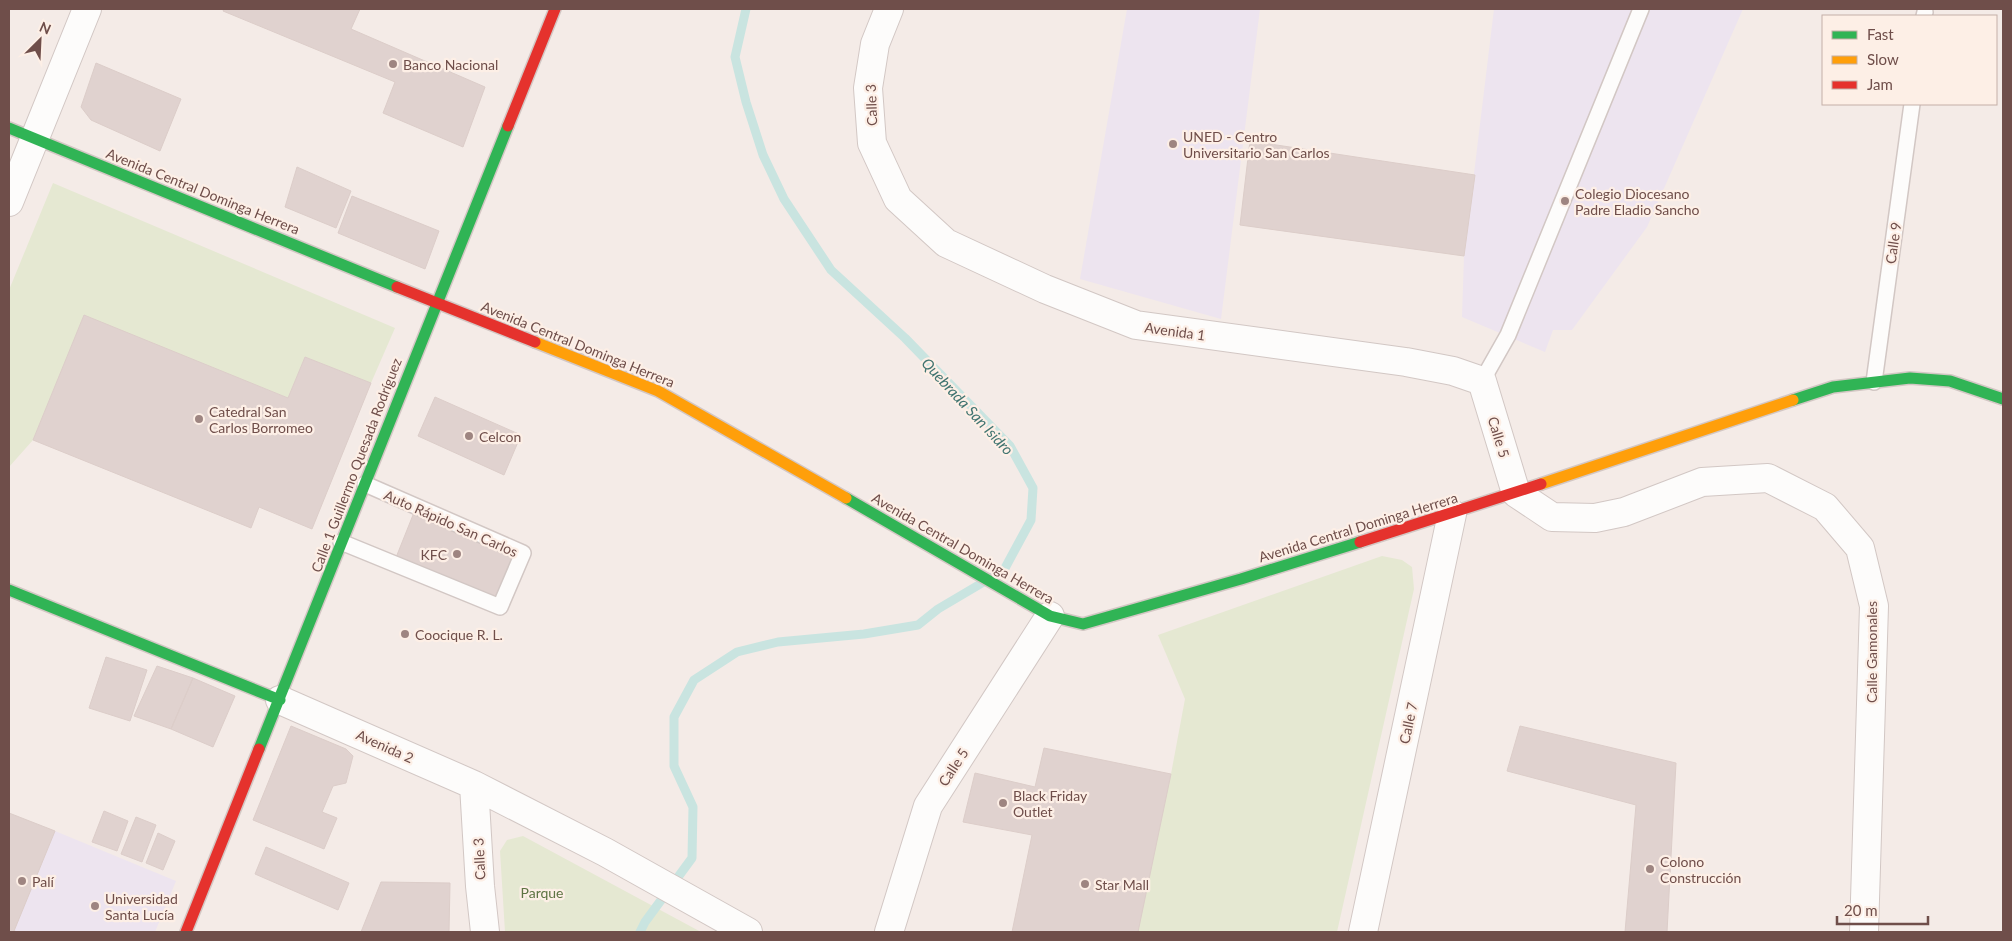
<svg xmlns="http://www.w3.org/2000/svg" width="2012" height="941" font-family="Lato,sans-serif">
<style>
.education{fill:#ede4ef}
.green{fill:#e5e8d2}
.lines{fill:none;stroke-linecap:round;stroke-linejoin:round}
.stream{stroke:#c9e4e0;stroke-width:9}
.building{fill:#e0d2cf;stroke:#dccdc9}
.lane-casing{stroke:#d2c7c4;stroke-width:18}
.street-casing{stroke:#d2c7c4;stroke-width:30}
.fast-casing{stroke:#d3c7c4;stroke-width:14}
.slow-casing{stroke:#d3c7c4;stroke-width:14}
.jam-casing{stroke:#d3c7c4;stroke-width:14}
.lane{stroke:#fdfcfb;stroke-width:15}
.street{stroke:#fdfcfb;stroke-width:28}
.fast{stroke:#30b455;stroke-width:11}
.slow{stroke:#ff9f0a;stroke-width:11}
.jam{stroke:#e5322d;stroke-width:11}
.poi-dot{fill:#9e8581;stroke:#fdefe6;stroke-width:2}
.labels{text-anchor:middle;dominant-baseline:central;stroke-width:4.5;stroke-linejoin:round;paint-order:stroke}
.poi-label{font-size:14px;fill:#6f4e4a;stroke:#fdefe6;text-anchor:start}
.street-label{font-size:14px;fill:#6f4e4a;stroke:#fdefe6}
.park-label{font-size:14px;fill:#5e7443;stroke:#fdefe6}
.water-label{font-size:15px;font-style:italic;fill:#407470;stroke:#fdefe6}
</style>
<rect width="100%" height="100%" fill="#f4ebe7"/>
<path class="education" d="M1127 9H1260L1221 319 1080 279Z
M1494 9H1743L1647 227 1572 330H1553L1545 352 1462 317 1464 256Z
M55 831 176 881 155 932H18L14 931Z"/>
<path class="green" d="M53 183 395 328 371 383 305 357 288 398 84 316 33 440 9 467V290Z
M1382 556 1402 560 1412 567 1414 589 1337 932H1135L1171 774 1185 699 1158 635Z
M523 836 701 932H505L500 851 507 840Z"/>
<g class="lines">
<path class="stream" d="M640 932 645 922 692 858 693 807 674 766V717L694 680 737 652 778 642 864 634 918 625 938 609 1004 570 1031 520 1033 488 1010 446 905 338 831 270 784 199 763 155 746 102 735 57 746 9"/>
</g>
<path class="building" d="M224 9H360L351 29 485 87 463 147 383 113 395 82 223 11Z
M96 63 181 99 160 151 91 120 81 107Z
M1250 141 1475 175 1464 256 1240 225Z
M297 167 351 191 336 228 285 207Z
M352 196 439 231 425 269 338 233Z
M84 315 288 398 305 357 371 383 312 529 259 507 251 528 33 440Z
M435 397 521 435 504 475 418 436Z
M415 510 518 549 492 608 395 560Z
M106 657 147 670 130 721 89 708Z
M157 666 193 678 171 729 134 716Z
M193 678 235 696 213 747 171 729Z
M291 726 346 749 353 756 346 783 333 786 322 812 337 818 324 849 253 820Z
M1520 726 1676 763 1667 932H1625L1636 805 1507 771Z
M1044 748 1171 774 1138 932H1012L1032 835 963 822 975 773 1035 787Z
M104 811 128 821 117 851 92 842Z
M9 813 55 831 14 931 18 932H9Z
M136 817 156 825 142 862 121 854Z
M158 833 175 841 163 870 146 863Z
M266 847 349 883 338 910 255 874Z
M381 882 450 883 449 932H361Z"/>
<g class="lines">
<g class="lane-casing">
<path id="lane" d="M1924 16 1925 12
M1482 381 1508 335 1641 9
M1874 382 1912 104
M341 542 500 607 523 553 365 484"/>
</g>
<g class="street-casing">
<path id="street" d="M889 9 875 44 868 88 872 143 898 199 946 243 1045 289 1136 325 1406 362 1453 371 1482 381 1516 493 1552 517 1595 518 1624 512 1702 482 1768 478 1825 507 1860 548 1874 606 1864 932
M9 202 87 9
M280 700 474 785 605 852 748 932
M474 785 480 886 485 932
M889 932 928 806 1050 616
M1363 932 1452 514"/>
</g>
<g class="fast-casing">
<path id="fast" d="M9 128 397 287
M1793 400 1833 387 1910 378 1950 381 2003 399
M846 498 1050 616 1083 624 1241 579 1360 542
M9 590 280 700
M259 749 508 126"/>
</g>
<g class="slow-casing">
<path id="slow" d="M535 342 658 391 846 498
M1541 484 1793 400"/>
</g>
<g class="jam-casing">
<path id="jam" d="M508 126 555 9
M397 287 535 342
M1360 542 1541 484
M186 932 259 749"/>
</g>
<use href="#lane" class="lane"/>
<use href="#street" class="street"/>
<use href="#fast" class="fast"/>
<use href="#slow" class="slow"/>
<use href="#jam" class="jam"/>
</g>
<g class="poi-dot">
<circle cx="393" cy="64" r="5"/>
<circle cx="1173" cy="144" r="5"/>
<circle cx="1565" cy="201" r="5"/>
<circle cx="199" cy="419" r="5"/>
<circle cx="469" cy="436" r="5"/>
<circle cx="457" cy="554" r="5"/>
<circle cx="405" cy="634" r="5"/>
<circle cx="1003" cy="803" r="5"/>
<circle cx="1650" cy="869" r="5"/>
<circle cx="22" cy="881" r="5"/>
<circle cx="1085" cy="884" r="5"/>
<circle cx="95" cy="906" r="5"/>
</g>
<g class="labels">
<g class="poi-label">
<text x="403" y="64">Banco Nacional</text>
<text x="1183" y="136">UNED - Centro<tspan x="1183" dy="16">Universitario San Carlos</tspan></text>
<text x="1575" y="193">Colegio Diocesano<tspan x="1575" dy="16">Padre Eladio Sancho</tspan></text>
<text x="209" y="411">Catedral San<tspan x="209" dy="16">Carlos Borromeo</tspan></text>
<text x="479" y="436">Celcon</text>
<text x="447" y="554" text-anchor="end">KFC</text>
<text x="415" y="634">Coocique R. L.</text>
<text x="1013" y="795">Black Friday<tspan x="1013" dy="16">Outlet</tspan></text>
<text x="1660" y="861">Colono<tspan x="1660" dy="16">Construcción</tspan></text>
<text x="32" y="881">Palí</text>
<text x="1095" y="884">Star Mall</text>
<text x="105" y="898">Universidad<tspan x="105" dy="16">Santa Lucía</tspan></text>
</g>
<g class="street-label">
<text transform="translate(871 105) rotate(-92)">Calle 3</text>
<text transform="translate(203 191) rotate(22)">Avenida Central Dominga Herrera</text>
<text transform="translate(1893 243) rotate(-82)">Calle 9</text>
<text transform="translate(1175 331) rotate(8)">Avenida 1</text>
<text transform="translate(578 344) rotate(22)">Avenida Central Dominga Herrera</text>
<text transform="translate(1499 437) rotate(73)">Calle 5</text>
<text transform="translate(356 465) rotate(-69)">Calle 1 Guillermo Quesada Rodríguez</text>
<text transform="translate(451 523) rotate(24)">Auto Rápido San Carlos</text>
<text transform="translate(1358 527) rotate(-17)">Avenida Central Dominga Herrera</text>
<text transform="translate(963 548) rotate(30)">Avenida Central Dominga Herrera</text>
<text transform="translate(1871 652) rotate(-90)">Calle Gamonales</text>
<text transform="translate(1408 723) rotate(-78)">Calle 7</text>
<text transform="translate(385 746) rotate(24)">Avenida 2</text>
<text transform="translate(953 767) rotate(-57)">Calle 5</text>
<text transform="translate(479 859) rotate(-93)">Calle 3</text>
</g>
<g class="park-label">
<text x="542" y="892">Parque</text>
</g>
<g class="water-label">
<text transform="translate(968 406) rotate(47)">Quebrada San Isidro</text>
</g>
</g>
<rect width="2012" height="941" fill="none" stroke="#6f4e4a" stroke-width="20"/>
<rect x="1822" y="15" width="175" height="90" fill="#fdefe6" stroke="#c4afa8"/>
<rect x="1832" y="31" width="25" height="8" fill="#30b455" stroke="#c4afa8"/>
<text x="1867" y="40" font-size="15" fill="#6f4e4a">Fast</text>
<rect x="1832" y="56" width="25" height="8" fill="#ff9f0a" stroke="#c4afa8"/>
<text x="1867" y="65" font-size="15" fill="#6f4e4a">Slow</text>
<rect x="1832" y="81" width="25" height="8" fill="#e5322d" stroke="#c4afa8"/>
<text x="1867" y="90" font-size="15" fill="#6f4e4a">Jam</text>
<g transform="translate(40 40) rotate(24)" stroke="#fdefe6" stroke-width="4" paint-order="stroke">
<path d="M0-4L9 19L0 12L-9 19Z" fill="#6f4e4a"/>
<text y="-8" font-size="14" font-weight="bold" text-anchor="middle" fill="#6f4e4a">N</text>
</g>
<path d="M1837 916v8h91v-8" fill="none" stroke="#6f4e4a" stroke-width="2.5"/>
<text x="1844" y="916" font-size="15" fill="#6f4e4a" stroke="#fdefe6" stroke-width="4" paint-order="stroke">20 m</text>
</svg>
